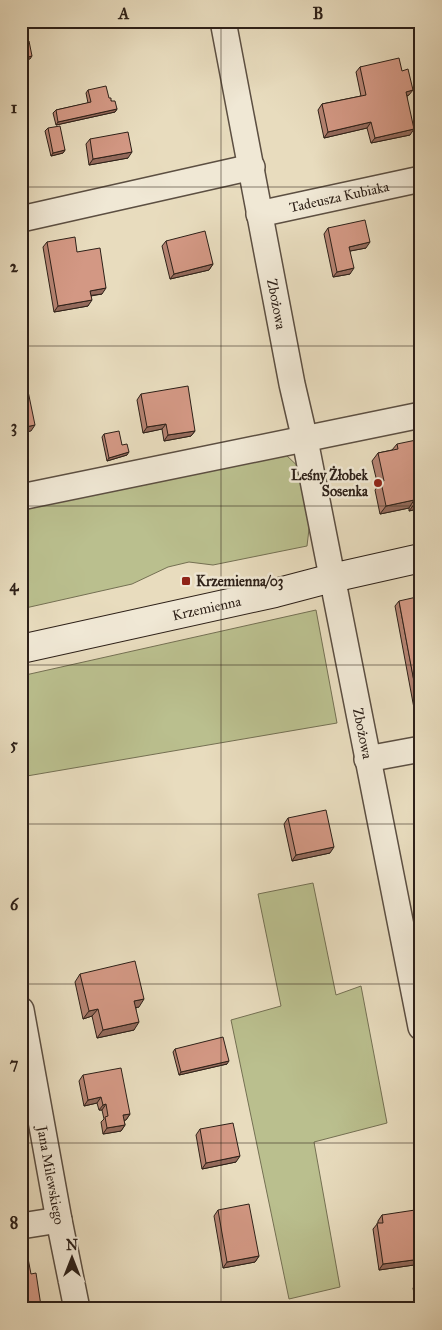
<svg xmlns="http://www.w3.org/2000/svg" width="442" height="1330" font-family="'IM FELL Great Primer',serif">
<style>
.green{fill:#babf8e;stroke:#747053}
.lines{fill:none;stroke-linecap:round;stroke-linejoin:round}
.minor-casing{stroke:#5c4f42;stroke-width:28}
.secondary-casing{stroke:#2d2018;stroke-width:30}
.minor{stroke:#f0e8d5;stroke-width:25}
.secondary{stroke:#f0e8d5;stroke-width:28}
.wall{fill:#b58372;stroke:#2d2018}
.shaded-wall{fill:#946a5c;stroke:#2d2018}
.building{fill:#d39884;stroke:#2d2018}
.grid{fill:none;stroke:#2d2018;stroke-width:1;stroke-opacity:0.55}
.poi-dot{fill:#8f2418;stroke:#f0e8d5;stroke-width:2}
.labels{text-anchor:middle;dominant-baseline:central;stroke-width:5;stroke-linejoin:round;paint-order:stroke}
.street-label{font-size:14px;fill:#2d2018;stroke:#f0e8d5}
.poi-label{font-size:14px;font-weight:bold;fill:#2d2018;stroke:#f0e8d5;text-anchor:end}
.neatline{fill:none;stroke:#2d2018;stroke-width:2}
.grid-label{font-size:16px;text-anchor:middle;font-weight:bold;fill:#2d2018}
</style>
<rect width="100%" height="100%" fill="#e8dcbe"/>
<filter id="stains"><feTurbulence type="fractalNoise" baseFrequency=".004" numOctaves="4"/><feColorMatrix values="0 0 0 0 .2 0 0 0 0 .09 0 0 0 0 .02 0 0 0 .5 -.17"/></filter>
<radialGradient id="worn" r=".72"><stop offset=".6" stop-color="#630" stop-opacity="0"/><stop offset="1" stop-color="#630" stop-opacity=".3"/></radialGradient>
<path class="green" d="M285 454 305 473 309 529 307 546 213 565 189 562 168 567 132 584 21 609V504Z
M316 610 337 723 21 777V676Z
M313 883 336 995 361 986 387 1123 314 1142 340 1287 289 1299 231 1020 281 1006 258 894Z"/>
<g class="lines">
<g class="minor-casing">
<g id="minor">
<path id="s1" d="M223 21 292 384 305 440 421 1027"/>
<path id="s2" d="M259 214 421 179"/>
<path d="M21 219 252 167"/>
<path d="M21 497 421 415"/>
<path d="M367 759 421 749"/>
<path id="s3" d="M21 1010 59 1220 77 1309"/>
<path d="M21 1226 59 1220"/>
</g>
</g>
<g class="secondary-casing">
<g id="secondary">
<path id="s4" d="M21 649 275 593 332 578 421 558"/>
</g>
</g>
<use href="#minor" class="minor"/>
<use href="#secondary" class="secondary"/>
</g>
<path class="wall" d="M360 67 402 71 409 95 407 96 410 135 371 143 367 128 324 138 318 110 322 104 361 96 356 72Z
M88 90 109 98 117 109 115 112 56 125 53 113 56 110 88 103 86 93Z
M48 128 65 150 63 153 51 156 45 131Z
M90 139 128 158 89 165 86 144Z
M328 228 366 248 350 251V274L333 277 324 234Z
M166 241 213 264 209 270 170 279 162 246Z
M47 242 77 252 102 294 91 296 88 306 54 312 43 247Z
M141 394 195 431 191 436 164 441 162 429 143 433 137 400Z
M104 434 122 445 127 455 107 461 102 437Z
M397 444 421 508 409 511V508L380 514 375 490 378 486 372 461 378 453 392 450Z
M399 601 421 718 416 719 395 606Z
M288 818 330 853 292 861 284 824Z
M420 823H421V858L416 828Z
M80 974 139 1007H136L134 1030 97 1038 92 1016 83 1019 75 982Z
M175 1049 227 1064 179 1075 173 1052Z
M83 1075 130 1114 126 1120H124L125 1125 121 1131 103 1134 101 1122 104 1119 102 1110H99L97 1103 84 1106 79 1081Z
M200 1129 236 1162 202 1169 196 1135Z
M218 1210 259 1256 255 1262 223 1268 214 1216Z
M382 1215 417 1228 421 1227V1264L379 1270 373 1229 378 1223V1221Z
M421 1282V1309H417L413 1288 417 1283Z"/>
<path class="shaded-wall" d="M32 56 30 59 21 61V59Z
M413 90 409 95 402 97 406 92Z
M117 109 115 112 56 125 58 122Z
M371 122 367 128 324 138 328 132Z
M414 129 410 135 371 143 375 138Z
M65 150 63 153 51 156 53 153Z
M132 152 128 158 89 165 93 159Z
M370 242 366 248 345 252 349 247Z
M213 264 209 270 170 279 174 274Z
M354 268 350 274 333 277 337 272Z
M106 288 102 294 86 296 90 291Z
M92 300 88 306 54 312 58 306Z
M166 424 162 429 143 433 147 427Z
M35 425 31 431 21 433V428Z
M195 431 191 436 164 441 168 435Z
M129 452 127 455 107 461 109 458Z
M414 500 409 508 380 514 386 506Z
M421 501V508L409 511 415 503Z
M420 714H421V718L416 719Z
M334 847 330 853 292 861 296 855Z
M144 999 139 1007 129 1009 134 1001Z
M98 1009 92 1016 83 1019 89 1011Z
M139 1022 134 1030 97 1038 103 1030Z
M229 1061 227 1064 179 1075 181 1072Z
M101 1097 97 1103 84 1106 88 1100Z
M106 1104 102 1110H99L103 1105Z
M130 1114 126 1120 119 1121 123 1115Z
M125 1125 121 1131 103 1134 107 1128Z
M240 1156 236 1162 202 1169 206 1163Z
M259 1256 255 1262 223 1268 227 1262Z
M421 1259V1264L379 1270 383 1264Z"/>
<path class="building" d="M29 41 32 56 21 59V43Z
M399 58 402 71 408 69 413 90 406 92 414 129 375 138 371 122 328 132 322 104 366 95 360 67Z
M106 86 109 98H111V101H115L117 109 58 122 56 110 91 102 88 90Z
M60 126 65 150 53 153 48 128Z
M128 132 132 152 93 159 90 139Z
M21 134 25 153 21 154Z
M365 220 370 242 349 247 354 268 337 272 328 228Z
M205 231 213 264 174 274 166 241Z
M75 237 77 252 100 248 106 288 90 291 92 300 58 306 47 242Z
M21 362H22L35 425 21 428Z
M188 386 195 431 168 435 166 424 147 427 141 394Z
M119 431 122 445 127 444 129 452 109 458 104 434Z
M421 439V501L415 503 414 500 386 506 381 482 384 481 378 453 398 449 397 444Z
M421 596V714H420L399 601Z
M326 810 334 847 296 855 288 818Z
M135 961 144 999 134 1001 139 1022 103 1030 98 1009 89 1011 80 974Z
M223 1037 229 1061 181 1072 175 1049Z
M121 1068 130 1114 123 1115 125 1125 107 1128 105 1117 108 1116 106 1104 103 1105 101 1097 88 1100 83 1075Z
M233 1123 240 1156 206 1163 200 1129Z
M249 1204 259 1256 227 1262 218 1210Z
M415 1210 417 1228 421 1227V1259L383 1264 377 1223H383L382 1215Z
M27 1253 31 1274 36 1273 41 1306 37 1307V1309H21V1254Z
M421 1282V1303L417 1283Z
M274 1305 275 1309H254Z"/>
<path class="grid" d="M221 21V1309M21 187H421M21 346H421M21 506H421M21 665H421M21 824H421M21 984H421M21 1143H421"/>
<g class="poi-dot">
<circle cx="378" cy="483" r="5"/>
<rect x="181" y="576" width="10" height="10" rx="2.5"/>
</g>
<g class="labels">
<g class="street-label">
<text stroke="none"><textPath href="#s2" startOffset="82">Tadeusza Kubiaka</textPath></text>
<text stroke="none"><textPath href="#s1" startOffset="288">Zbożowa</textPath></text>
<text stroke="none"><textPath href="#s4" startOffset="190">Krzemienna</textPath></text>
<text stroke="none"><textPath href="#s1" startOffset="726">Zbożowa</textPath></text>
<text stroke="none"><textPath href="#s3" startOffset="168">Jana Milewskiego</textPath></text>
</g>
<g class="poi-label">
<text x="368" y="475">Leśny Żłobek<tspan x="368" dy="16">Sosenka</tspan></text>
<text x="196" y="581" text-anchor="start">Krzemienna/03</text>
</g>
</g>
<rect width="442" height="1330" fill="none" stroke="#e8dcbe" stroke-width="55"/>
<g transform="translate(72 1258)" stroke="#f0e8d5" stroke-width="4" paint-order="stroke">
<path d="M0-4L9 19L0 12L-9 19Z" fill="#2d2018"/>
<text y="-8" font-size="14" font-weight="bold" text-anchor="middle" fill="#2d2018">N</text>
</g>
<rect x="28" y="28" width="386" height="1274" class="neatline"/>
<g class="grid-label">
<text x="124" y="19">A</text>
<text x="318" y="19">B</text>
<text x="14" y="113">1</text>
<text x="14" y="272">2</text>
<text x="14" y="432">3</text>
<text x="14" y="591">4</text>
<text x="14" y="750">5</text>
<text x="14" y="910">6</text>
<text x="14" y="1069">7</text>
<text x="14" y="1228">8</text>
</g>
<rect width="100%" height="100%" filter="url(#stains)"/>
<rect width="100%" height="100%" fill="url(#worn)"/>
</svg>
